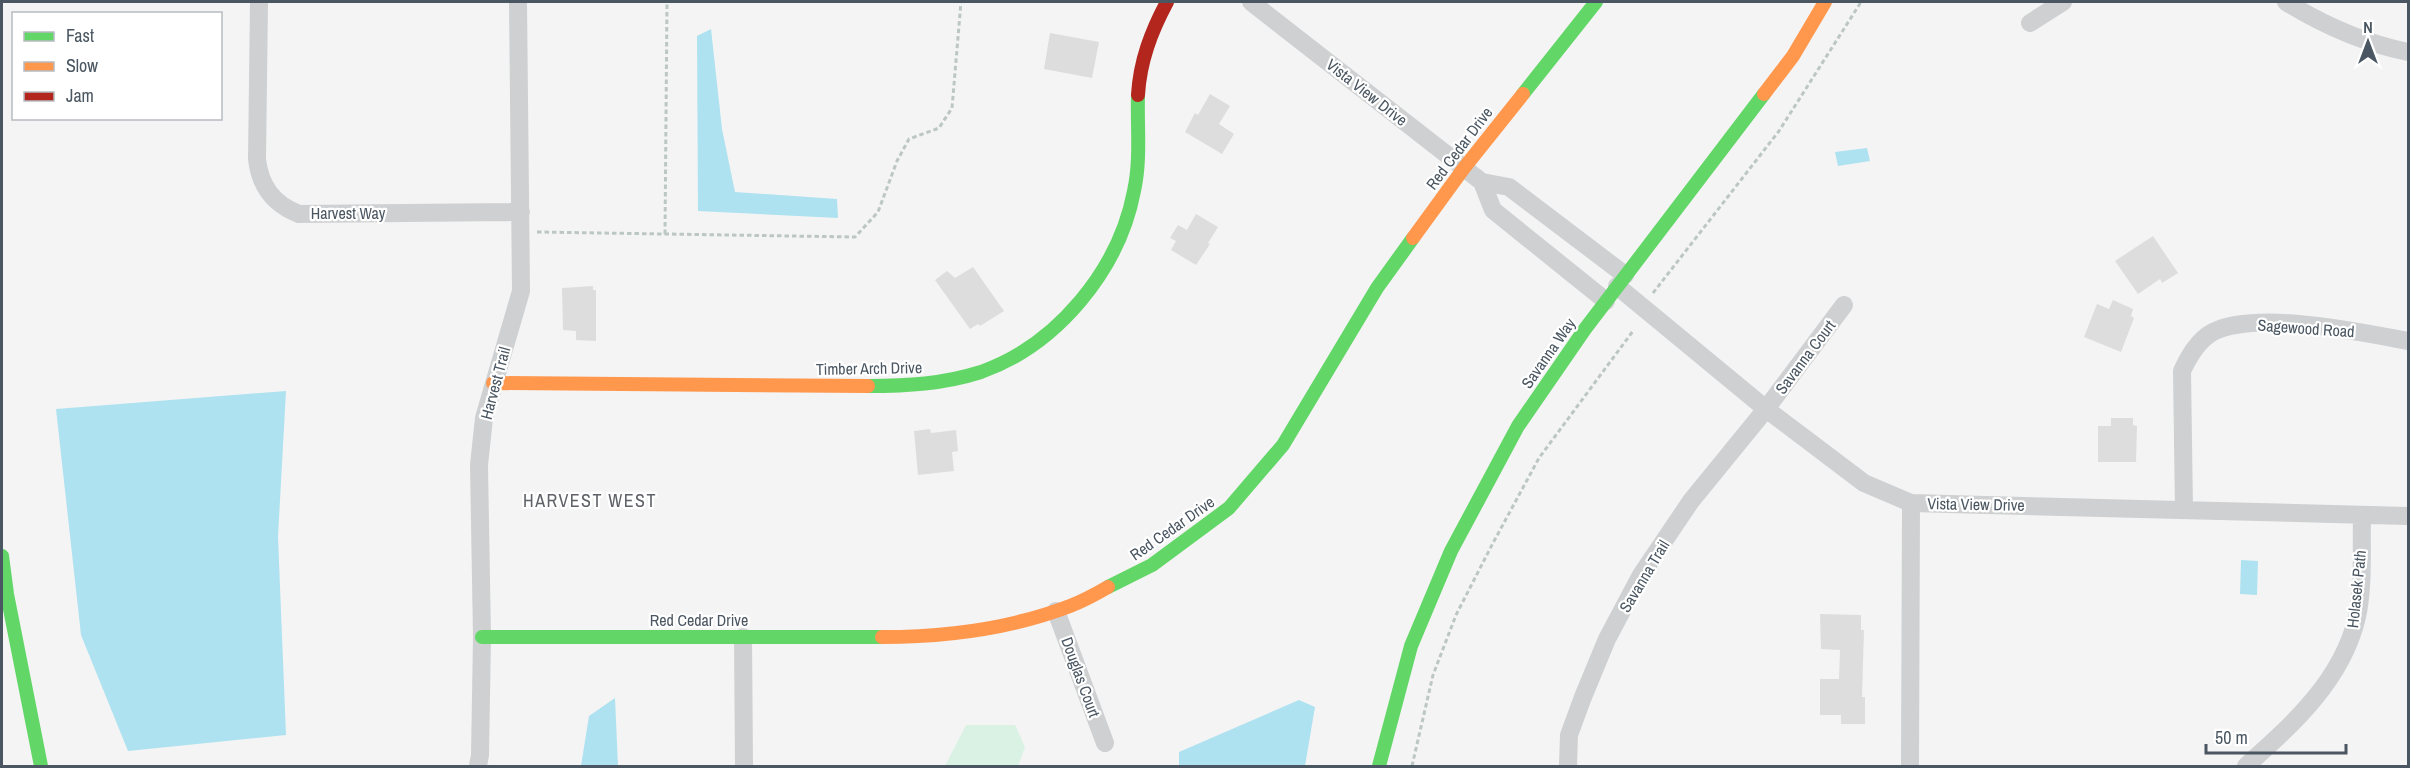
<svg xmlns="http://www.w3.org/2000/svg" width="2410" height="768" font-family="'Archivo Narrow',sans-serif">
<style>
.green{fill:#d9f2e3}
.water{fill:#aee2f0}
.building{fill:#ddddde}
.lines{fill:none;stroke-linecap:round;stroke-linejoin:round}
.path{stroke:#bcc7c4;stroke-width:3;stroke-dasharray:4.5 3;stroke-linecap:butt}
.street{stroke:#ced0d2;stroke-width:18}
.fast{stroke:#63d668;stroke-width:14}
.slow{stroke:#ff974d;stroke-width:14}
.jam{stroke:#b3261e;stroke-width:14}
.labels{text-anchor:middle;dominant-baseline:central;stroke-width:4.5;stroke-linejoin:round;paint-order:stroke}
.street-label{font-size:16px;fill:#4a5661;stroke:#fff}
.neighbourhood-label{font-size:18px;letter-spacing:1.5px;fill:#5f6368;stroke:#fff}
</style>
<rect width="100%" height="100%" fill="#f4f4f4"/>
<path class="green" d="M966 725H1015L1025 747 1018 766H945Z"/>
<path class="water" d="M711 29 722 129 735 192 837 199 838 218 698 211 697 36Z
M1867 148 1870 161 1838 166 1835 152Z
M286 391 278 537 286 735 128 751 81 635 56 409Z
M2241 560 2258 561 2257 595 2240 594Z
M615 698 618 766H581L589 716Z
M1299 700 1315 707 1305 766H1179V752Z"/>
<path class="building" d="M1050 33 1099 42 1092 78 1044 69Z
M1210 94 1230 106 1219 124 1234 134 1222 154 1185 132 1195 113 1198 115Z
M1196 214 1218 227 1208 243 1210 244 1196 265 1171 250 1176 241 1170 238 1178 225 1187 230Z
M2153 236 2178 273 2162 283 2160 279 2138 294 2115 261Z
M973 267 1004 311 980 326 978 324 970 329 935 280 947 271 955 278Z
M593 286V290H596V341L576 340V331L563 330 562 288Z
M2113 300 2133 309 2131 316 2134 318 2121 352 2084 337 2097 304 2109 309Z
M2111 418H2133V425L2137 426 2136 462H2098V426H2111Z
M930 429 931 433 956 430 958 451 952 452 954 471 918 475 914 431Z
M1820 614 1861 615V630H1864L1862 697H1865V724H1841V715H1820V679H1839L1840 650 1821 649Z"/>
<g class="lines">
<path class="path" d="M537 232 855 237 878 212 897 161 909 139 939 128 952 108 961 2
M665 234 667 2
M1653 293 1779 131 1861 2
M1412 766 1433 675 1456 615 1493 543 1539 458 1633 331"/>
<path class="street" d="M259 2 257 159C260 186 273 204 299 214L521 212
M1251 2 1482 182 1509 187 1625 275
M2286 2C2325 26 2363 43 2408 52
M2030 23 2063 2
M1482 182 1493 210 1606 301
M1617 286 1766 409 1864 483 1911 503 2408 516
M2184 510 2182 371C2189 356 2198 340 2213 332 2257 310 2360 332 2408 341
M1056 611 1105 743
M743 637 744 766
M478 766 480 755 482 637 479 465 484 418 521 291 518 2
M1568 766 1569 735 1583 697 1607 639 1641 575 1691 501 1766 409 1844 305
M1910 766 1911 503
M2246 766C2292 725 2342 681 2357 617 2364 585 2361 548 2362 515"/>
<path class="fast" d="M1523 94 1596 2
M868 386C907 386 943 384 981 372 1057 345 1119 270 1134 191 1141 159 1137 128 1138 95
M2 556 7 594 41 766
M1108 587 1152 565 1229 508 1283 445 1377 288 1413 238
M482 637H882
M1379 766 1411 646 1451 551 1518 426 1585 329 1764 94"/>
<path class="slow" d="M1764 94 1793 56 1825 2
M1413 238 1464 168 1523 94
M493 383 868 386
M882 637C946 637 1010 629 1070 606 1083 601 1096 594 1108 587"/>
<path class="jam" d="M1138 95C1140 61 1151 32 1167 2"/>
</g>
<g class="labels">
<g class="street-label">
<text transform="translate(1367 92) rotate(38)">Vista View Drive</text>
<text transform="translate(1459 148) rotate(-53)">Red Cedar Drive</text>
<text x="348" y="213">Harvest Way</text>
<text transform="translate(2306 328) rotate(4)">Sagewood Road</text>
<text transform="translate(1548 353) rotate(-55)">Savanna Way</text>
<text transform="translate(1805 357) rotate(-53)">Savanna Court</text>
<text transform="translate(869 368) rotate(-1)">Timber Arch Drive</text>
<text transform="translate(495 383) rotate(-75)">Harvest Trail</text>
<text transform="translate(1976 504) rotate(1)">Vista View Drive</text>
<text transform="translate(1172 528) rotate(-35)">Red Cedar Drive</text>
<text transform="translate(1644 576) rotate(-59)">Savanna Trail</text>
<text transform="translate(2356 589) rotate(-84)">Holasek Path</text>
<text x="699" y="620">Red Cedar Drive</text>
<text transform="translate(1081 677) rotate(70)">Douglas Court</text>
</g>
<g class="neighbourhood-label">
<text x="590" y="500">HARVEST WEST</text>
</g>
</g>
<rect width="2410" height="768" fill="none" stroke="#4a5661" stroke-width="6"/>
<rect x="12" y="12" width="210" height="108" fill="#ffffff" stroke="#b7bbc0" stroke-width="1.5"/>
<rect x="24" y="32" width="30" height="9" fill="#63d668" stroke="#b7bbc0" stroke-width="1.5"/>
<text x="66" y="42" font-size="18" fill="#4a5661">Fast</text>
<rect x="24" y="62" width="30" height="9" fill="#ff974d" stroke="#b7bbc0" stroke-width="1.5"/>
<text x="66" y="72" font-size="18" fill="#4a5661">Slow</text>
<rect x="24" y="92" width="30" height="9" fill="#b3261e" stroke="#b7bbc0" stroke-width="1.5"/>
<text x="66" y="102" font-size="18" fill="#4a5661">Jam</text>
<g transform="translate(2368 42)" stroke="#ffffff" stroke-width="4.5" paint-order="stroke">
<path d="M0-4.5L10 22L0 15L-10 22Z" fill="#4a5661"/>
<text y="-9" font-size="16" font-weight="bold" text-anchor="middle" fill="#4a5661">N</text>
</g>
<path d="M2206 744v9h140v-9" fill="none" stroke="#4a5661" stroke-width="3"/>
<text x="2215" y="744" font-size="18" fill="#4a5661" stroke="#ffffff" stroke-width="4.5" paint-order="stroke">50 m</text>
</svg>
